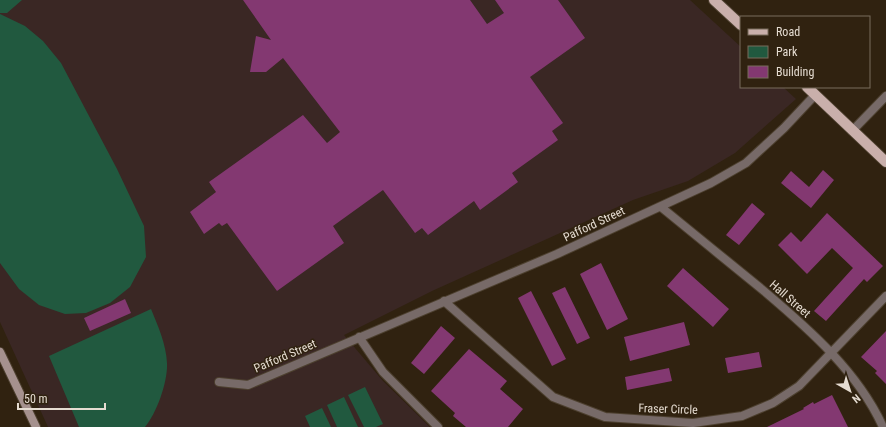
<svg xmlns="http://www.w3.org/2000/svg" width="886" height="427" font-family="'Roboto Condensed',sans-serif">
<style>
.education{fill:#3a2724}
.green{fill:#21593f}
.building{fill:#833871}
.lines{fill:none;stroke-linecap:round;stroke-linejoin:round}
.street-casing{stroke:#4d402f;stroke-width:10}
.secondary-casing{stroke:#4d402f;stroke-width:10}
.primary-casing{stroke:#4d402f;stroke-width:12}
.street{stroke:#776a68;stroke-width:8}
.secondary{stroke:#a5918e;stroke-width:8}
.primary{stroke:#c9afab;stroke-width:10}
.labels{text-anchor:middle;dominant-baseline:central;stroke-width:3;stroke-linejoin:round;paint-order:stroke}
.street-label{font-size:12px;fill:#e5dcd1;stroke:#302210}
</style>
<rect width="100%" height="100%" fill="#302210"/>
<path class="education" d="M0 0H690L741 47V87H783L796 99 735 153 688 181 633 200 432 291 344 335 383 381 430 427H48L0 322Z"/>
<path class="green" d="M0 0H22L7 13H0Z
M0 14 25 26 43 41 61 63 117 169 144 226 146 257 130 287 110 303 86 313 65 314 39 305 19 289 0 263Z
M151 309C158 326 166 344 167 363 168 381 157 413 145 427H79L49 356Z
M365 387 383 424 376 427H364L348 395Z
M344 397 358 427H337L327 405Z
M322 408 331 427H310L305 416Z"/>
<path class="building" d="M243 0H470L487 24 504 13 495 0H558L585 38 530 77 563 123 552 131 558 140 512 173 518 182 480 210 474 201 428 235 422 228 415 233 383 190 333 226 344 243 277 291 227 223 222 226 219 223 204 234 190 212 216 192 209 182 303 115 327 143 340 132 283 58 266 72H250L256 36 271 40Z
M823 170 834 180 811 208 781 183 791 171 809 187Z
M752 203 765 214 739 245 726 235Z
M827 213 883 266 867 282 864 279 826 321 814 311 853 268 832 248 807 274 778 245 791 232 801 242Z
M601 263 628 319 607 330 580 274Z
M683 268 729 309 713 327 667 286Z
M565 287 590 338 577 344 552 293Z
M531 291 566 359 552 366 518 298Z
M125 299 131 313 90 331 84 318Z
M684 322 690 345 630 361 624 337Z
M441 326 455 338 424 374 411 363Z
M886 331V384L875 373 877 371 861 357Z
M469 349 507 381 500 389 523 409 508 427H466L453 416 455 413 431 391Z
M759 352 762 367 728 373 725 358Z
M669 368 672 381 627 390 625 377Z
M832 395 848 427H767L804 409 803 408 813 402 814 404Z"/>
<g class="lines">
<g class="street-casing">
<path id="street" d="M852 131 886 96
M661 207C695 235 730 263 764 291 810 330 858 372 883 427
M444 301 553 397 605 417 693 423 742 416 773 403 799 386 886 296
M359 337 383 372 438 427
M219 382 248 385 557 254 711 183 746 163 784 128 815 95"/>
</g>
<g class="secondary-casing">
<path id="secondary" d="M0 352 36 427"/>
</g>
<g class="primary-casing">
<path id="primary" d="M714 0 741 25
M807 87 886 162"/>
</g>
<use href="#street" class="street"/>
<use href="#secondary" class="secondary"/>
<use href="#primary" class="primary"/>
</g>
<g class="labels">
<g class="street-label">
<text transform="translate(594 224) rotate(-25)">Pafford Street</text>
<text transform="translate(790 299) rotate(41)">Hall Street</text>
<text transform="translate(285 356) rotate(-23)">Pafford Street</text>
<text transform="translate(668 409) rotate(2)">Fraser Circle</text>
</g>
</g>
<rect x="740" y="16" width="130" height="72" fill="#302210" stroke="#786c5d"/>
<rect x="748" y="29" width="20" height="6" fill="#c9afab" stroke="#786c5d"/>
<text x="776" y="36" font-size="12" fill="#e5dcd1">Road</text>
<rect x="748" y="46" width="20" height="12" fill="#21593f" stroke="#786c5d"/>
<text x="776" y="56" font-size="12" fill="#e5dcd1">Park</text>
<rect x="748" y="66" width="20" height="12" fill="#833871" stroke="#786c5d"/>
<text x="776" y="76" font-size="12" fill="#e5dcd1">Building</text>
<g transform="translate(850 391) rotate(141)" stroke="#302210" stroke-width="3" paint-order="stroke">
<path d="M0-3L7 15L0 10L-7 15Z" fill="#e5dcd1"/>
<text y="-6" font-size="11" font-weight="bold" text-anchor="middle" fill="#e5dcd1">N</text>
</g>
<path d="M18 403v6h87v-6" fill="none" stroke="#e5dcd1" stroke-width="2"/>
<text x="24" y="403" font-size="12" fill="#e5dcd1" stroke="#302210" stroke-width="3" paint-order="stroke">50 m</text>
</svg>
